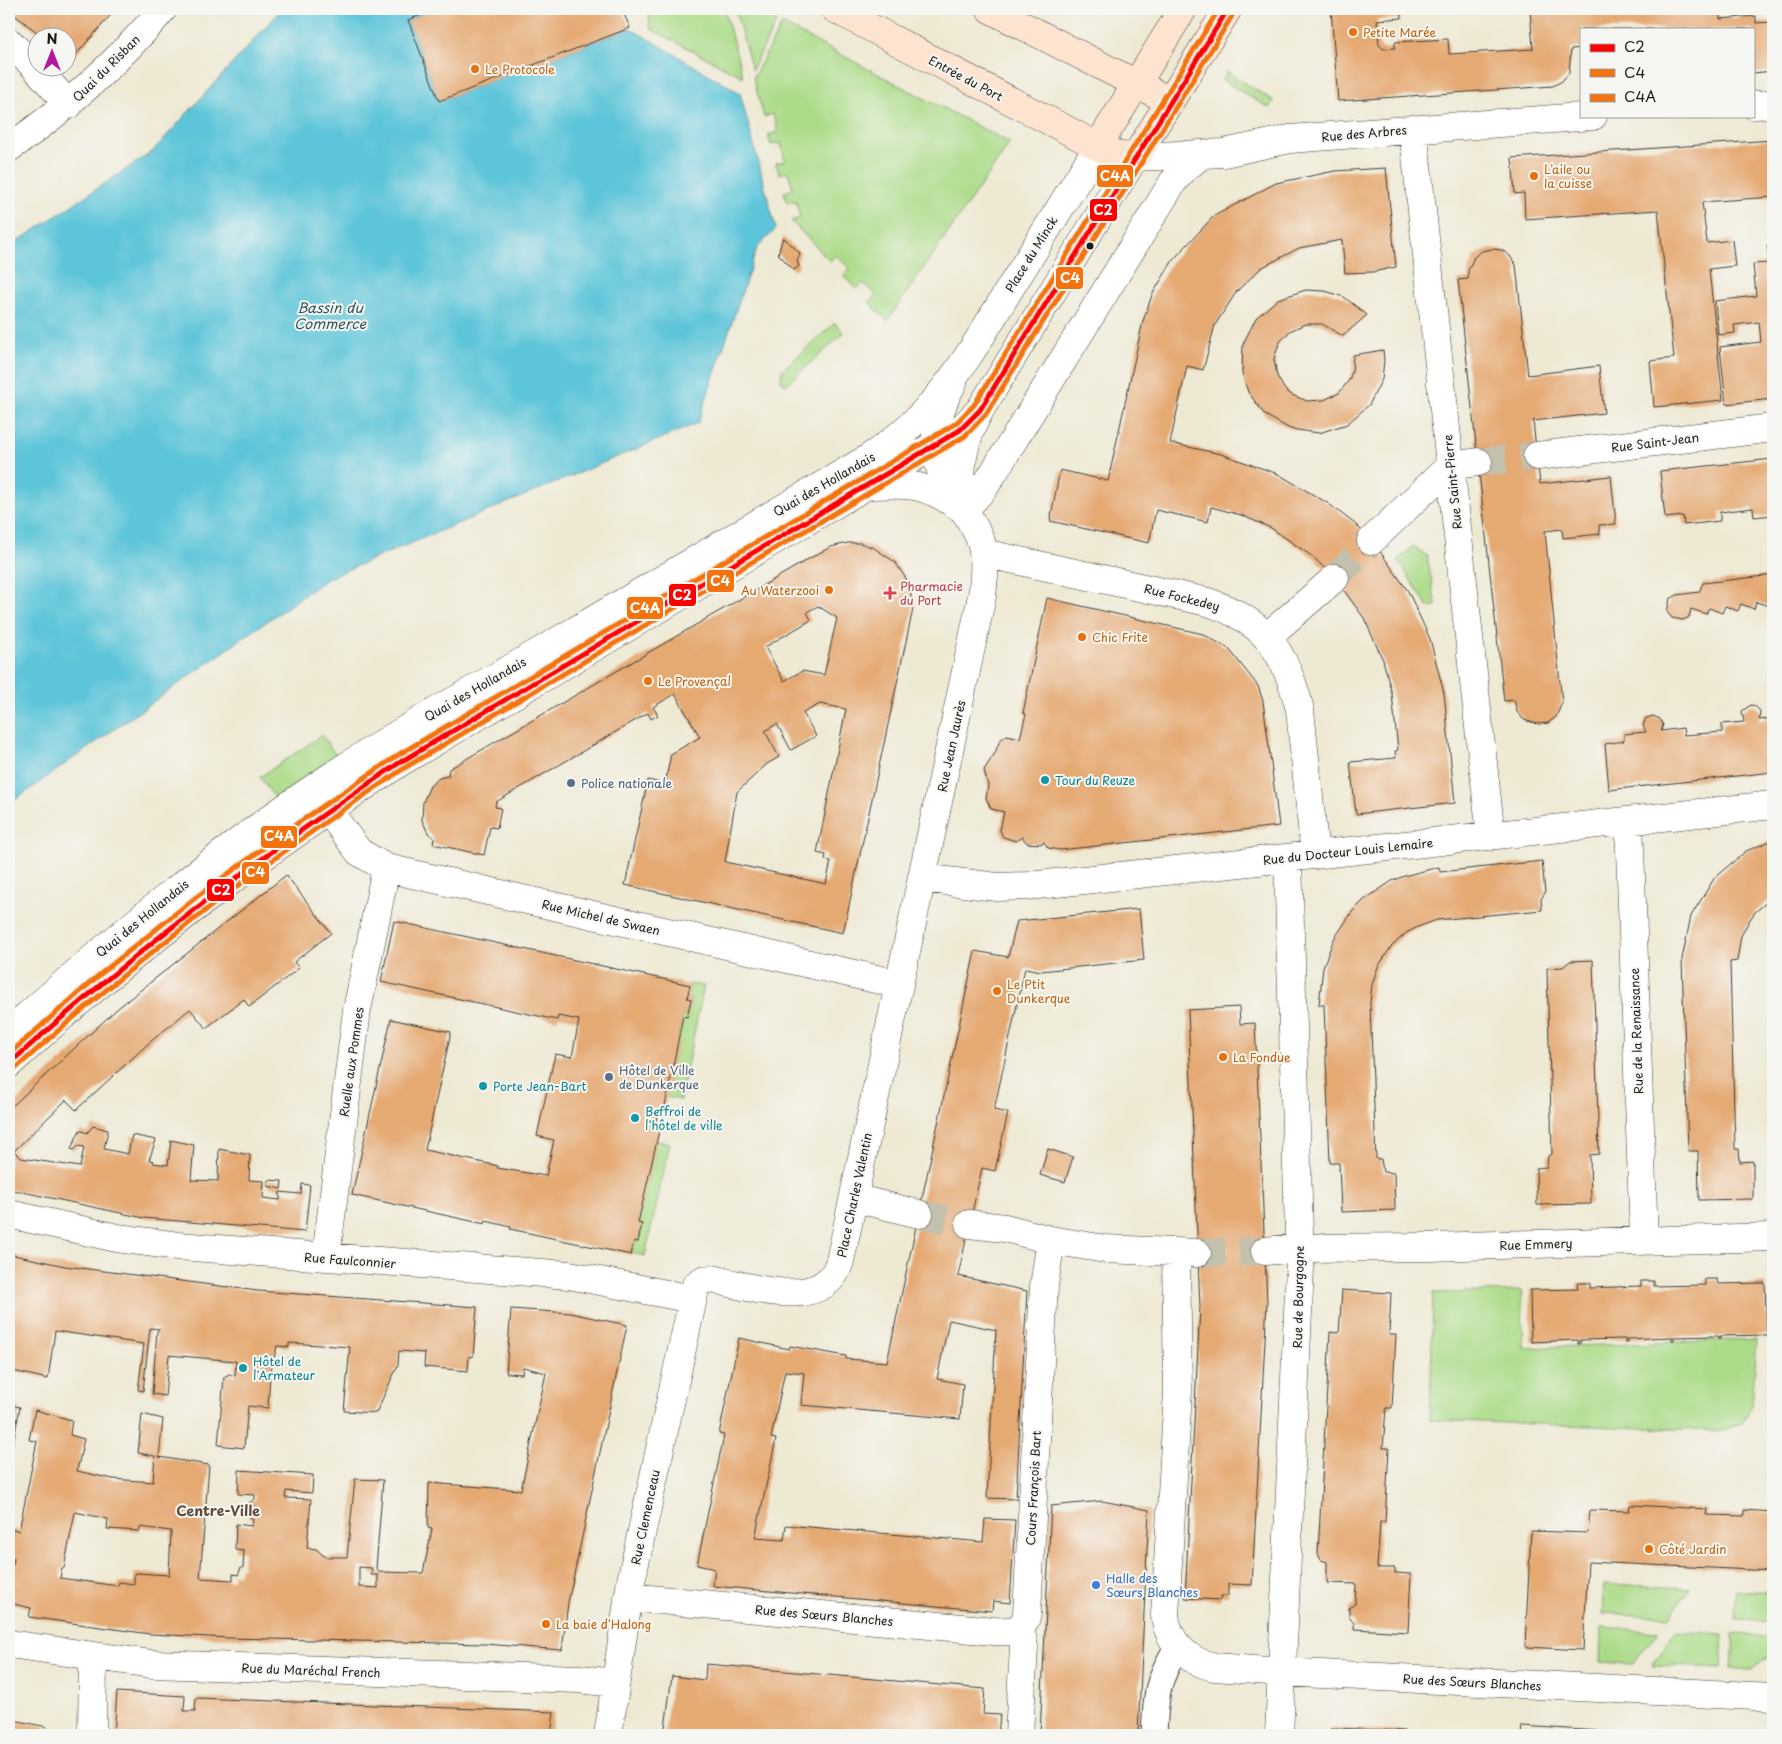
<svg xmlns="http://www.w3.org/2000/svg" width="1782" height="1744" font-family="'Playpen Sans',sans-serif">
<style>
.green{fill:#acdb88;stroke:#647c52}
.water{fill:#5dc5d9;stroke:#3c707a}
.building{fill:#e5a972;fill-rule:evenodd}
.lines{fill:none;stroke-linecap:round;stroke-linejoin:round}
.minor-tunnel{stroke:#c4c0ae;stroke-width:28;stroke-dasharray:28 14;stroke-linecap:butt}
.pedestrian-casing{stroke:#3c3b37;stroke-width:27}
.minor-casing{stroke:#3c3b37;stroke-width:29}
.tertiary-casing{stroke:#3c3b37;stroke-width:29}
.secondary-casing{stroke:#3c3b37;stroke-width:29}
.pedestrian{stroke:#fff;stroke-width:25}
.minor{stroke:#fff;stroke-width:28}
.tertiary{stroke:#fff;stroke-width:28}
.secondary{stroke:#fde4d1;stroke-width:28}
.bus-1-casing{stroke:#f6f6f2;stroke-width:9}
.bus-2-casing{stroke:#f6f6f2;stroke-width:9}
.bus-3-casing{stroke:#f6f6f2;stroke-width:9}
.bus-1{stroke:#fe0000;stroke-width:5}
.bus-2{stroke:#f4730f;stroke-width:5}
.bus-3{stroke:#f4730f;stroke-width:5}
.food-dot{fill:#e8710a;stroke:#f6f6f2;stroke-width:2}
.bus-dot{fill:#1c1c1c;stroke:#f6f6f2;stroke-width:2}
.health-dot{fill:#e0444e;stroke:#f6f6f2;stroke-width:2}
.culture-dot{fill:#0f9aa8;stroke:#f6f6f2;stroke-width:2}
.service-dot{fill:#5c6f8a;stroke:#f6f6f2;stroke-width:2}
.shop-dot{fill:#3f7fe0;stroke:#f6f6f2;stroke-width:2}
.labels{text-anchor:middle;dominant-baseline:central;stroke-width:4;stroke-linejoin:round;paint-order:stroke}
.food-label{font-size:12px;fill:#c56008;stroke:#f6f6f2;text-anchor:start}
.street-label{font-size:12px;fill:#1c1c1c;stroke:#f6f6f2}
.health-label{font-size:12px;fill:#be3a42;stroke:#f6f6f2;text-anchor:start}
.culture-label{font-size:12px;fill:#0d838f;stroke:#f6f6f2;text-anchor:start}
.service-label{font-size:12px;fill:#4e5e75;stroke:#f6f6f2;text-anchor:start}
.shop-label{font-size:12px;fill:#366cbe;stroke:#f6f6f2;text-anchor:start}
.water-label{font-size:14px;font-style:italic;fill:#33575e;stroke:#f6f6f2}
.neighbourhood-label{font-size:14px;font-weight:bold;fill:#624d3a;stroke:#f6f6f2}
.line-badge{stroke:#f6f6f2;stroke-width:2}
.badge-label{font-size:14px;text-anchor:middle;font-weight:bold;fill:#fff}
</style>
<rect width="100%" height="100%" fill="#f6f6f2"/>
<filter id="ink" filterUnits="userSpaceOnUse"><feTurbulence type="fractalNoise" baseFrequency=".02" numOctaves="2"/><feDisplacementMap in="SourceGraphic" scale="10" xChannelSelector="R" yChannelSelector="G"/><feConvolveMatrix kernelMatrix="1 2 1 2 8 2 1 2 1" color-interpolation-filters="sRGB"/></filter>
<filter id="wash" filterUnits="userSpaceOnUse"><feTurbulence type="fractalNoise" baseFrequency=".0096" numOctaves="4" result="noise"/><feDisplacementMap in="SourceGraphic" scale="20" xChannelSelector="R" yChannelSelector="G"/><feGaussianBlur stdDeviation="1.12" result="paint"/><feColorMatrix in="noise" values="0 0 0 0 0 0 0 0 0 0 0 0 0 0 0 0 0 1.4 0 .05"/><feComposite in="paint" operator="in"/></filter>
<g filter="url(#wash)">
<rect width="100%" height="100%" fill="#eee9d3"/>
<path class="green" d="M648 9H724L743 77 651 29Z
M735 9H753L777 21 752 70Z
M782 24 1010 143 887 321 869 302 876 295 863 283 856 289 843 275 850 269 836 255 830 261 791 221 800 218 796 201 787 203 784 192 793 189 788 172 779 174 776 163 785 161 781 143 771 145 768 135 778 132 773 114 764 117 753 78Z
M1227 72 1274 101 1269 108 1222 80Z
M835 323 844 333 786 385 781 380 782 370Z
M1413 546 1427 556 1436 606 1428 607 1398 560Z
M322 735 339 760 277 801 260 777Z
M690 984 704 986 680 1100 665 1097 683 1016 687 1017 691 999 687 998Z
M656 1141 670 1143 645 1256 632 1253 634 1241 638 1242 642 1224 638 1223Z
M1521 1291 1524 1348 1757 1339 1752 1405 1743 1422 1723 1431 1430 1420 1433 1293Z
M1604 1584 1691 1588 1669 1617 1602 1613Z
M1736 1590 1773 1592V1622L1735 1620Z
M1601 1627 1658 1631 1633 1664 1600 1662Z
M1675 1631 1723 1634 1721 1668 1652 1665Z
M1734 1634 1773 1636V1655L1752 1670 1732 1669Z"/>
<path class="water" d="M282 9H433L408 20 439 101 630 28 740 93 776 229 757 248 698 423 328 578 9 804V247L152 152Z"/>
<g id="blocks">
<path class="building" d="M9 9H116L73 58 68 54V38H45L9 11Z
M436 9H622L630 28 439 101 408 20Z
M1331 9H1401L1402 18 1377 20 1379 45 1383 49 1395 48V42L1448 39 1449 54 1533 49 1530 9H1719L1720 19 1756 16V23L1773 22V71L1753 73V29H1581V48L1571 49 1569 73 1562 81 1553 86 1338 101Z
M9 84 16 100 13 107 9 110Z
M1773 140V197L1702 202 1707 243 1732 240 1735 266 1709 269 1723 400 1654 407 1650 361 1674 358 1658 210 1525 219 1524 193 1515 194 1512 158Z
M1386 168 1396 267 1373 272 1345 273 1342 240 1299 248 1261 268 1237 291 1215 325 1203 370 1187 366 1170 443 1221 454 1278 474 1329 504 1355 524 1374 543 1408 591 1430 639 1444 693 1455 803 1356 814 1350 762 1396 758 1395 751 1398 750 1392 694 1383 660 1364 618 1335 578 1313 557 1271 528 1241 515 1211 507 1208 522 1156 510 1149 543 1050 521 1060 470 1108 481 1143 321 1152 295 1173 260 1214 216 1276 183 1335 171Z
M783 237 800 253 797 261 799 266 794 270 778 254Z
M1773 244V399L1726 404 1720 347 1761 342 1759 322 1734 325 1735 333 1718 335 1715 301 1756 296 1753 264 1769 263 1767 245Z
M1492 249 1502 250 1510 256 1516 265 1528 375 1599 366 1604 413 1533 421 1540 484 1611 476 1616 524 1599 525 1600 534 1563 538 1562 529 1545 531 1562 703 1556 717 1548 723 1538 724 1524 720 1517 712 1514 700 1504 701 1458 280 1468 279V271L1474 257 1482 251Z
M1306 290 1325 291 1344 297 1367 315 1343 336 1322 324H1305L1290 331 1279 343 1274 359 1277 376 1285 390 1292 395 1307 401 1324 400 1339 393 1349 380 1352 372 1353 355 1383 350 1384 360 1382 379 1369 405 1347 424 1319 433 1290 429 1265 415 1248 392 1242 373 1243 344 1256 318 1278 299Z
M1773 459V515L1754 517 1753 508 1720 512V521L1703 523 1684 525 1683 516 1665 518 1660 471Z
M848 543H860L874 548 895 562 909 583 913 609 843 933 625 885 648 780 665 784 671 754 700 737 675 694 653 707 658 715 651 719 648 713 496 802 495 807 501 808 497 828 490 827 484 855 433 844 434 838 428 833 422 820 423 802 430 786 439 778 448 776 449 769 819 553 831 547ZM818 606 837 618 824 675 802 671 784 681 765 647 811 620 807 612ZM820 704 846 709 817 853 826 855 825 860 831 861 826 884 725 862 737 792 767 764 779 757 765 731 777 724 791 750 816 736 803 713Z
M1773 575V607L1756 602 1754 609 1741 604 1738 611 1725 606 1722 613 1709 608 1706 614 1691 609 1689 617 1683 620 1672 618 1667 612 1670 599 1677 595 1699 592 1703 583Z
M1047 598 1203 634 1229 649 1258 686 1263 701 1279 826 1060 850 1048 848 1044 842 1040 844 1027 843 1022 837 1016 841 1003 837 1000 830 1004 812 991 809 986 798 988 786 984 770 995 753 1000 740 1007 735 1020 738 1026 714 1023 713Z
M1751 705 1755 706 1760 711 1759 720 1773 718V772L1609 790 1605 744 1624 741V734L1646 732 1643 726 1646 718 1653 716 1660 719 1663 725 1661 731 1683 728 1684 735 1722 732V724L1744 722 1742 711Z
M1773 840V897L1755 912 1749 921 1741 936 1737 961 1730 962 1735 1149H1739L1740 1162 1753 1161V1199L1699 1200 1698 1151H1688L1682 959 1691 916 1715 877 1746 851Z
M1542 861 1545 893 1541 899 1542 910 1437 920 1418 927 1406 933 1391 947 1378 967 1372 985 1370 1003 1376 1159H1381L1383 1172 1394 1173 1395 1210 1341 1212 1339 1163H1330L1324 1005H1319L1323 967 1334 939 1352 912 1364 900 1392 881 1404 876 1439 867 1440 872Z
M286 875 331 933 294 962 299 968 249 1007 244 999 206 1028 190 1009 150 1042 76 1110 66 1100 14 1151 21 1158 80 1167 84 1147 78 1146 74 1150 71 1149 80 1130 87 1133 93 1126 108 1130 104 1149 128 1154 132 1135 156 1140 149 1160 154 1161 153 1163 168 1165 171 1140 194 1145 191 1180 218 1181 219 1149 250 1155 249 1180 264 1181 263 1198 280 1200V1192L301 1194 302 1184 310 1185 305 1232 144 1218 9 1189V1109L118 1008Z
M1139 909 1144 960 1041 971 1025 968 994 1110 1008 1113 995 1171 982 1168 958 1276 1027 1291 1016 1499 987 1498 996 1330 949 1320 937 1379 963 1384 960 1419 801 1405 804 1373 785 1371 771 1438 776 1439 755 1538 784 1540 786 1525 983 1542 985 1519 1015 1520 1010 1603 993 1601 992 1611 713 1586 715 1569 697 1565 724 1435 719 1434 739 1338 789 1349 790 1346 846 1356V1359L887 1362 975 951 1008 957 1017 921Z
M394 921 690 985 687 998 691 999 687 1017 683 1016 664 1111H658L654 1129 659 1131 638 1223 642 1224 638 1242 634 1241 631 1255 510 1229 511 1227 486 1221 485 1224 352 1195 391 1019 451 1032 425 1150 498 1166 497 1168 546 1176 554 1140 537 1136 555 1054 572 1057 579 1020 558 1016 557 1020 381 982Z
M1593 960 1599 1154 1590 1155 1591 1204 1537 1205 1536 1168 1547 1167 1548 1156 1552 1154 1547 968 1563 967 1570 961Z
M1239 1007 1240 1024 1255 1023 1267 1302 1252 1585 1228 1584V1596H1221L1220 1600 1185 1598 1200 1307 1188 1010Z
M1048 1149 1073 1157 1065 1182 1040 1175Z
M268 1180 282 1181 281 1189 268 1186Z
M9 1254 65 1266 258 1291 477 1307 473 1357 469 1356 468 1371 424 1367 425 1353 399 1351 398 1365 376 1413 344 1411 350 1347 289 1343V1347L277 1346 270 1374 268 1408 248 1406 244 1448 218 1445 224 1377 229 1374 235 1376 236 1361 169 1355 165 1396 152 1394 157 1331 160 1329 150 1328 143 1391 138 1390 144 1344 55 1331 48 1379 9 1370Z
M1705 1279H1717L1718 1284 1765 1283 1767 1335 1720 1336V1339L1718 1336 1674 1337V1341H1672V1337L1627 1339V1343H1625V1339L1580 1340V1344H1578V1340L1531 1342 1530 1290 1578 1289 1577 1283H1590V1288L1641 1286V1281H1654V1286L1705 1285Z
M1342 1290 1391 1293 1389 1335H1396L1392 1408H1386L1383 1448H1389L1385 1522H1380L1377 1568H1395V1573L1411 1574 1408 1632 1354 1629V1623L1349 1617V1608L1355 1604 1356 1584 1327 1583V1562L1321 1560 1318 1554 1330 1332 1339 1333Z
M511 1309 570 1313 627 1325 568 1603 562 1650 485 1644 229 1638 150 1634 29 1617 31 1608 9 1603V1564L13 1565 14 1558H9V1552L13 1529 19 1531 37 1441 29 1440 35 1410 72 1420 70 1435 84 1439 77 1471 113 1479 153 1482 155 1456 138 1453 142 1414 163 1419 159 1457 209 1465 200 1578 233 1580V1574L238 1575 241 1568H243L244 1551 235 1550 236 1524 252 1526 253 1519 248 1516 253 1511 254 1506 249 1503 255 1499V1495L238 1494 239 1470 313 1475 312 1493 286 1491 285 1498 311 1499 307 1548 316 1549 325 1557H347L355 1479 383 1480 376 1568 379 1572 423 1573 432 1529 428 1528 429 1483 521 1490 546 1373 523 1367 522 1374 506 1373ZM75 1512 108 1519 107 1529 140 1531V1527L171 1531 169 1575 136 1573 134 1574V1584L119 1582 118 1586 60 1578 62 1568H64ZM359 1567 372 1568 371 1575H378V1588L359 1587Z
M9 1405 20 1407 13 1443H9Z
M1102 1501 1149 1510 1138 1735H1040L1051 1506Z
M1630 1505 1707 1509 1706 1515 1744 1516V1510L1773 1512V1571L1588 1562 1583 1650 1525 1647 1531 1531 1588 1533 1590 1510 1629 1511Z
M706 1664 985 1689 983 1714 1000 1715 998 1735H664L672 1676 705 1680Z
M117 1692 185 1696 184 1711H195L196 1698 554 1712 551 1735H114Z
M9 1719 47 1727 45 1735H9Z
M1522 1726 1599 1731V1735H1521Z
M1332 1728 1404 1731V1735H1332Z"/>
</g>
</g>
<g filter="url(#ink)">
<use href="#blocks" fill-opacity="0" stroke="#3c3b37" stroke-width="1"/>
<g class="lines">
<path class="minor-tunnel" d="M1478 462 1537 456
M1335 578 1371 541
M919 1214 969 1224
M1197 1253 1265 1251"/>
<g class="pedestrian-casing">
<path id="pedestrian" d="M1154 1735C1156 1695 1156 1681 1178 1646"/>
</g>
<g class="minor-casing">
<path id="minor" d="M9 42 35 67 69 105
M1753 105 1773 104
M1413 129 1491 836
M9 148C67 108 117 63 163 9
M1135 157 1224 153 1290 139 1593 116
M1537 456 1773 428
M871 485C909 483 927 484 959 507
M964 506C957 471 963 441 980 410
M964 510 984 488 1173 182 1185 168 1203 154
M1371 541 1450 466 1478 462
M983 553 1208 602C1266 621 1286 653 1300 710L1315 855
M1268 636 1335 578
M328 810 359 852 386 868 898 984
M1629 821 1644 1240
M922 878 997 887 1028 886 1773 805
M854 1198 919 1214
M9 1214 117 1238 178 1246 569 1275 692 1299
M969 1224 1005 1228 1051 1240 1105 1249 1197 1253
M1265 1251 1300 1248 1429 1247 1773 1237
M1176 1253 1178 1391 1165 1615C1168 1643 1188 1662 1215 1667L1282 1672 1773 1697
M326 1257 357 1010 386 868
M628 1597 994 1631C1010 1632 1023 1632 1027 1614L1044 1286 1051 1240
M9 1644 152 1664 579 1679 615 1683
M92 1735 93 1657
M608 1735 631 1581 696 1285 703 1280 712 1279C752 1287 825 1313 840 1261L982 596C984 577 987 558 980 539 972 520 959 503 948 486 929 453 934 414 953 383
M1019 1735 1024 1647 1020 1627
M1279 1735 1300 1267 1288 858"/>
</g>
<g class="tertiary-casing">
<path id="tertiary" d="M9 1032C112 940 219 850 335 774 395 734 459 698 522 662 637 594 753 527 867 459 938 414 970 354 1012 285 1041 239 1070 192 1098 146
M9 1064C131 951 263 852 402 761L960 430 980 410 1135 157"/>
</g>
<g class="secondary-casing">
<path id="secondary" d="M835 9 1105 150 1121 156 1135 157 1228 9
M990 9 1170 101
M1098 146 1183 9"/>
</g>
<use href="#pedestrian" class="pedestrian"/>
<use href="#minor" class="minor"/>
<use href="#tertiary" class="tertiary"/>
<use href="#secondary" class="secondary"/>
<g class="bus-1-casing">
<path id="bus-1" d="M9 1064C132 953 264 853 402 761L960 430 980 410 1228 9"/>
</g>
<g class="bus-2-casing">
<path id="bus-2" d="M14 1070C137 958 268 859 406 767L965 436 986 414 1234 13"/>
</g>
<g class="bus-3-casing">
<path id="bus-3" d="M9 1054 98 976 195 898 295 825 398 755 955 424 974 405 1219 9"/>
</g>
<use href="#bus-1" class="bus-1"/>
<use href="#bus-2" class="bus-2"/>
<use href="#bus-3" class="bus-3"/>
</g>
</g>
<g class="food-dot">
<circle cx="1353" cy="32" r="5"/>
<circle cx="475" cy="69" r="5"/>
<circle cx="1534" cy="176" r="5"/>
<circle cx="829" cy="590" r="5"/>
<circle cx="1082" cy="637" r="5"/>
<circle cx="648" cy="681" r="5"/>
<circle cx="997" cy="991" r="5"/>
<circle cx="1223" cy="1057" r="5"/>
<circle cx="1649" cy="1549" r="5"/>
<circle cx="546" cy="1624" r="5"/>
</g>
<circle class="bus-dot" cx="1090" cy="246" r="4.5"/>
<path class="health-dot" d="M887.5 585.5h5v5h5v5h-5v5h-5v-5h-5v-5h5z"/>
<g class="culture-dot">
<circle cx="1045" cy="780" r="5"/>
<circle cx="483" cy="1086" r="5"/>
<circle cx="635" cy="1118" r="5"/>
<circle cx="243" cy="1368" r="5"/>
</g>
<g class="service-dot">
<circle cx="571" cy="783" r="5"/>
<circle cx="609" cy="1077" r="5"/>
</g>
<circle class="shop-dot" cx="1096" cy="1585" r="5"/>
<g class="labels">
<g class="food-label">
<text x="1363" y="32">Petite Marée</text>
<text x="485" y="69">Le Protocole</text>
<text x="1544" y="169">L'aile ou<tspan x="1544" dy="14">la cuisse</tspan></text>
<text x="819" y="590" text-anchor="end">Au Waterzooi</text>
<text x="1092" y="637">Chic Frite</text>
<text x="658" y="681">Le Provençal</text>
<text x="1007" y="984">Le Ptit<tspan x="1007" dy="14">Dunkerque</tspan></text>
<text x="1233" y="1057">La Fondue</text>
<text x="1659" y="1549">Côté Jardin</text>
<text x="556" y="1624">La baie d'Halong</text>
</g>
<g class="street-label">
<text transform="translate(106 68) rotate(-45)">Quai du Risban</text>
<text transform="translate(966 78) rotate(28)">Entrée du Port</text>
<text transform="translate(1364 133) rotate(-5)">Rue des Arbres</text>
<text transform="translate(1031 254) rotate(-58)">Place du Minck</text>
<text transform="translate(1655 442) rotate(-7)">Rue Saint-Jean</text>
<text transform="translate(1452 482) rotate(-96)">Rue Saint-Pierre</text>
<text transform="translate(824 484) rotate(-30)">Quai des Hollandais</text>
<text transform="translate(1182 597) rotate(14)">Rue Fockedey</text>
<text transform="translate(475 689) rotate(-30)">Quai des Hollandais</text>
<text transform="translate(951 746) rotate(-78)">Rue Jean Jaurès</text>
<text transform="translate(1348 851) rotate(-6)">Rue du Docteur Louis Lemaire</text>
<text transform="translate(601 917) rotate(13)">Rue Michel de Swaen</text>
<text transform="translate(142 918) rotate(-39)">Quai des Hollandais</text>
<text transform="translate(1636 1031) rotate(-92)">Rue de la Renaissance</text>
<text transform="translate(351 1062) rotate(-82)">Ruelle aux Pommes</text>
<text transform="translate(854 1195) rotate(-78)">Place Charles Valentin</text>
<text transform="translate(1536 1244) rotate(-2)">Rue Emmery</text>
<text transform="translate(350 1260) rotate(4)">Rue Faulconnier</text>
<text transform="translate(1298 1297) rotate(-89)">Rue de Bourgogne</text>
<text transform="translate(1033 1488) rotate(-87)">Cours François Bart</text>
<text transform="translate(645 1517) rotate(-78)">Rue Clemenceau</text>
<text transform="translate(824 1615) rotate(5)">Rue des Sœurs Blanches</text>
<text transform="translate(311 1670) rotate(2)">Rue du Maréchal French</text>
<text transform="translate(1472 1682) rotate(3)">Rue des Sœurs Blanches</text>
</g>
<g class="health-label">
<text x="900" y="586">Pharmacie<tspan x="900" dy="14">du Port</tspan></text>
</g>
<g class="culture-label">
<text x="1055" y="780">Tour du Reuze</text>
<text x="493" y="1086">Porte Jean-Bart</text>
<text x="645" y="1111">Beffroi de<tspan x="645" dy="14">l'hôtel de ville</tspan></text>
<text x="253" y="1361">Hôtel de<tspan x="253" dy="14">l'Armateur</tspan></text>
</g>
<g class="service-label">
<text x="581" y="783">Police nationale</text>
<text x="619" y="1070">Hôtel de Ville<tspan x="619" dy="14">de Dunkerque</tspan></text>
</g>
<g class="shop-label">
<text x="1106" y="1578">Halle des<tspan x="1106" dy="14">Sœurs Blanches</tspan></text>
</g>
<g class="water-label">
<text x="330" y="307">Bassin du<tspan x="330" dy="16">Commerce</tspan></text>
</g>
<g class="neighbourhood-label">
<text x="218" y="1510">Centre-Ville</text>
</g>
</g>
<g class="line-badge">
<rect x="1096" y="164" width="38" height="24" rx="5" fill="#f4730f"/>
<rect x="1089" y="198" width="29" height="24" rx="5" fill="#fe0000"/>
<rect x="1055" y="266" width="29" height="24" rx="5" fill="#f4730f"/>
<rect x="706" y="569" width="29" height="24" rx="5" fill="#f4730f"/>
<rect x="668" y="583" width="29" height="24" rx="5" fill="#fe0000"/>
<rect x="626" y="596" width="38" height="24" rx="5" fill="#f4730f"/>
<rect x="260" y="825" width="38" height="24" rx="5" fill="#f4730f"/>
<rect x="241" y="861" width="29" height="24" rx="5" fill="#f4730f"/>
<rect x="206" y="878" width="29" height="24" rx="5" fill="#fe0000"/>
</g>
<g class="badge-label">
<text x="1115" y="181">C4A</text>
<text x="1103" y="215">C2</text>
<text x="1070" y="283">C4</text>
<text x="720" y="586">C4</text>
<text x="682" y="600">C2</text>
<text x="645" y="613">C4A</text>
<text x="279" y="841">C4A</text>
<text x="255" y="877">C4</text>
<text x="221" y="895">C2</text>
</g>
<rect width="1782" height="1744" fill="none" stroke="#f6f6f2" stroke-width="30"/>
<rect x="1580" y="28" width="175" height="90" fill="#f6f6f2" stroke="#9f9f9c"/>
<rect x="1590" y="44" width="25" height="8" fill="#fe0000" stroke="#9f9f9c"/>
<text x="1624" y="52" font-size="15" fill="#1c1c1c">C2</text>
<rect x="1590" y="69" width="25" height="8" fill="#f4730f" stroke="#9f9f9c"/>
<text x="1624" y="78" font-size="15" fill="#1c1c1c">C4</text>
<rect x="1590" y="94" width="25" height="8" fill="#f4730f" stroke="#9f9f9c"/>
<text x="1624" y="102" font-size="15" fill="#1c1c1c">C4A</text>
<g transform="translate(52 52)"><circle r="24" fill="#f6f6f2" stroke="#9f9f9c"/>
<path d="M0-4L9 19L0 12L-9 19Z" fill="#b5179e"/>
<text y="-8" font-size="14" font-weight="bold" text-anchor="middle" fill="#1c1c1c">N</text>
</g>
</svg>
